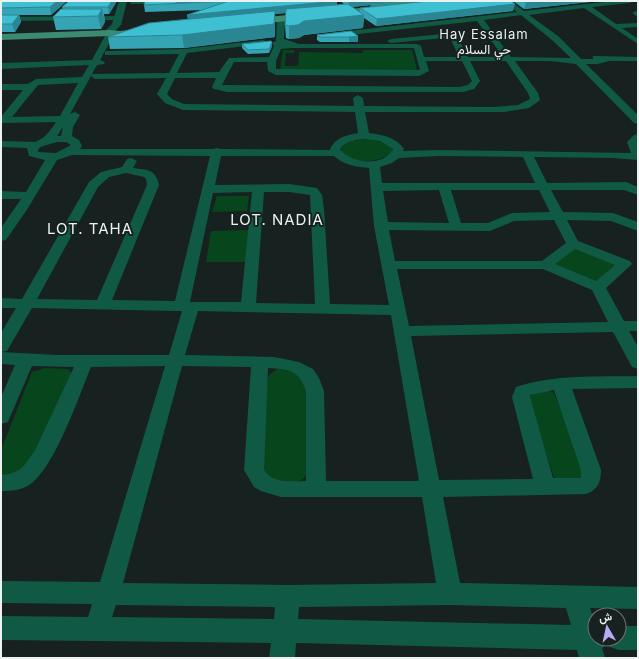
<svg xmlns="http://www.w3.org/2000/svg" width="639" height="659" font-family="Inter,Vazirmatn,sans-serif">
<style>
.green{fill:#07461c}
.lines{fill:none;stroke-linecap:round;stroke-linejoin:round}
.minor{fill:#105945;fill-rule:evenodd}
.tertiary{fill:#105945;fill-rule:evenodd}
.primary{fill:#3c8a70;fill-rule:evenodd}
.wall{fill:#35a4b5}
.shaded-wall{fill:#2b8693}
.building{fill:#3ebfd2;stroke:#2b8693}
.labels{text-anchor:middle;dominant-baseline:central;stroke-width:4;stroke-linejoin:round;paint-order:stroke}
.far-quarter-label{font-size:13px;letter-spacing:1px;fill:#ecf2f2;stroke:#162120}
.quarter-label{font-size:15px;letter-spacing:1px;fill:#ecf2f2;stroke:#162120}
</style>
<rect width="100%" height="100%" fill="#162120"/>
<path class="green" d="M283 50H295L294 53H286L285 66H298L299 52 363 53V50H412L417 70H280Z
M366 139 383 142 392 148V153C376 163 357 165 342 152L341 148 348 142Z
M217 196H249L247 211 212 212Z
M249 230 248 262H206L211 231Z
M576 248 617 264 596 283 552 265Z
M45 368 68 369 72 373 24 473 1 477V450L32 372Z
M279 368H285L306 379 310 468C307 473 305 480 298 481 285 485 268 481 263 468L267 381 269 375Z
M547 390 554 393 586 473 585 480H555L527 397V393Z"/>
<g class="lines">
<path class="minor" d="M133 1H173L170 3 131 4 130 3Z
M504 1H511L524 11 612 1H633L630 3 592 7 616 24 638 23V27L622 28 638 39V44L584 8 529 15 558 36 581 59H593V56H596L638 57V61H609L598 64H586L638 115V124L634 123 576 64 550 61H515L538 93 540 100 529 108 504 112H365L369 133C383 135 396 137 404 149L403 151 438 150 631 153 627 142 634 135 638 134V160L613 158 534 157 547 183 626 182 638 187V195L624 190H551L563 212 613 213 638 222V231L611 221 567 220 578 241 630 261 632 264 606 288 624 321H638V331H629L638 347V369L632 367 613 332 411 336 439 480 533 479 512 397 516 387C555 374 597 377 638 376V388L572 389 601 470C601 482 598 490 586 494L443 497 460 583 638 587V609L590 608 595 624V639H607L604 647 602 648 605 658H579L577 650 296 643 295 658H269L271 643 1 640V616L88 617 92 604 1 603V581L100 582 165 366 91 367C79 396 56 463 33 482 25 490 12 491 1 491V475C21 474 25 465 35 450L74 367 32 366 10 417 8 422 1 424V397L15 365 1 364V333L16 308H1V298L22 299 89 182 101 172 122 167 127 159 131 158 137 161 133 168C147 170 156 169 159 185L112 300 175 301 210 156 72 155 57 160 28 208 6 240 1 241V228L21 199H1V191L26 192 45 160 29 156 27 148 1 147V141L35 142C44 139 51 130 56 122L1 123V117L23 90H1V84H28L36 79 82 77 89 65 1 69V63L92 60 106 34 110 32 114 34 100 60 105 62 104 64 97 65 92 74 169 73 179 54 105 55V51H108L184 49 263 40 267 42 263 44 187 53 177 73 219 72 229 58 269 57 274 46 272 43 276 41 277 19 281 17 285 19 284 39 299 44H417L421 46 424 57H459L451 40 443 38 391 43 387 41 391 39 443 34 457 36 468 57H503L477 21 331 37 327 35 331 33 517 12ZM521 15 552 40 571 58 511 57 484 20ZM292 48H414L420 70 276 69V61L281 49ZM426 61H462L472 81 468 85 459 87 222 85 234 62H267L268 71 276 75 419 76 429 71ZM470 61H506L528 93 530 99 518 105 493 107 364 106 363 98 358 95 353 98 354 106 184 104 172 99 167 94 175 78H216L212 87 214 89 227 92H463L474 89 480 81ZM91 76 95 79 166 78 157 94 165 103 183 110 355 112 358 133C347 135 334 138 330 150L221 149 217 148 213 149H80L82 146 79 140 72 136 73 127 80 115 75 112 70 114ZM78 83 60 116 12 117 38 85ZM63 127 61 136H57ZM364 139 380 141 393 149C384 167 351 164 340 149 346 141 355 140 364 139ZM57 142H66L71 145 56 153 38 152V150L40 147ZM221 156H334C343 165 357 167 369 168L374 226 389 305 330 304 324 209 322 195 317 188 289 184 215 185ZM438 156 523 157 535 183H382L380 167 392 163 399 158ZM126 173 144 177 146 179 147 185 97 300 37 299 98 187 109 177ZM439 190 449 223 388 222 383 191ZM451 190H539L550 212 512 213 488 223H461ZM252 192 241 302H190L213 193ZM264 192H289L310 195 315 304 256 303ZM554 220 566 243 542 261H395L389 230 490 231 514 221ZM575 249 615 265 596 281 555 264ZM397 269H543L592 290 608 322 409 326ZM32 308 177 311H182L169 355H57L1 352 7 351ZM198 311 391 315 419 481H326L324 391 319 378 313 369 299 362 274 357 185 355ZM182 366 251 367 244 470 254 487 261 491 281 497H422L436 583 288 585 123 583ZM268 368C289 369 299 370 306 391V481C291 481 273 484 264 470ZM554 390 581 470V478H553L530 397V395ZM116 605 275 607 274 619 112 617ZM450 605 566 608 571 625 298 619 299 607Z
M638 10V17L632 13Z
M118 16H121V20L1 21V17Z
M619 626H638V650H619L610 647 607 639H619Z"/>
<path class="tertiary" d="M119 1H127L121 25 114 32H108L106 30 112 24Z"/>
<path class="primary" d="M396 1H429L424 4 393 7 392 10 389 11 245 25 240 22 245 19 370 7 371 4 374 3Z
M145 28 150 31 149 33 120 37 110 36 1 40V34L110 30 120 31Z"/>
</g>
<path class="wall" d="M67 1 51 15H19L21 22 15 32H1V8Z
M69 1H117L109 14H104L105 22 101 29 56 30 53 17 63 9 62 7Z
M174 1H337V5L344 4 340 1H412L352 7 360 12V8L513 11 376 26 364 18 363 28 304 35 299 38 289 39 286 38 285 25 286 13 275 14V37L184 48 110 49 108 37 188 20 204 10 145 12 144 5 175 2Z
M513 1H599L524 9Z
M351 31 358 42H320L317 40V35Z
M242 44 272 46 269 53 248 54 242 48Z"/>
<path class="shaded-wall" d="M57 1H67L51 15 50 7Z
M112 1H117L109 14 108 7Z
M181 1H211L181 3Z
M337 1V8L275 14V37L184 48 182 35 188 23 187 15Z
M349 1H412L349 7Z
M537 1H599L524 9 526 2Z
M515 4 513 11 376 26 377 19Z
M102 9 105 22 101 29 98 16Z
M19 15 21 22 15 32 12 24Z
M364 15 363 28 304 35 299 38 289 39V26L304 21Z
M358 36V42H349V37Z
M272 42V46L269 53V49Z"/>
<path class="building" d="M1 1H57L50 7 1 8Z
M69 1H112L108 7H62Z
M145 1H172L180 3 208 1H337L187 15 229 1 144 5Z
M429 1H511L515 4 377 19 360 8Z
M524 1H537L526 2Z
M348 4 364 15 304 21 298 25 289 26 285 25 286 9Z
M61 9H102L98 16 53 17Z
M275 11 274 24 182 35 108 37 149 23Z
M1 15H19L12 24H1Z
M351 31 358 36 349 37H320L317 35Z
M271 41 272 42 269 49 248 50 242 44Z"/>
<g class="labels">
<g class="far-quarter-label">
<text x="484" y="34">Hay Essalam<tspan x="484" dy="15">حي السلام</tspan></text>
</g>
<g class="quarter-label">
<text x="277" y="219">LOT. NADIA</text>
<text x="90" y="228">LOT. TAHA</text>
</g>
</g>
<rect width="639" height="659" fill="none" stroke="#ecf2f2" stroke-width="4"/>
<g transform="translate(607 627) rotate(351)"><circle r="19" fill="#162120" stroke="#6c7574"/>
<path d="M0-3L7 15L0 10L-7 15Z" fill="#b5acf8"/>
<text y="-6" font-size="11" font-weight="bold" text-anchor="middle" fill="#ecf2f2">ش</text>
</g>
</svg>
